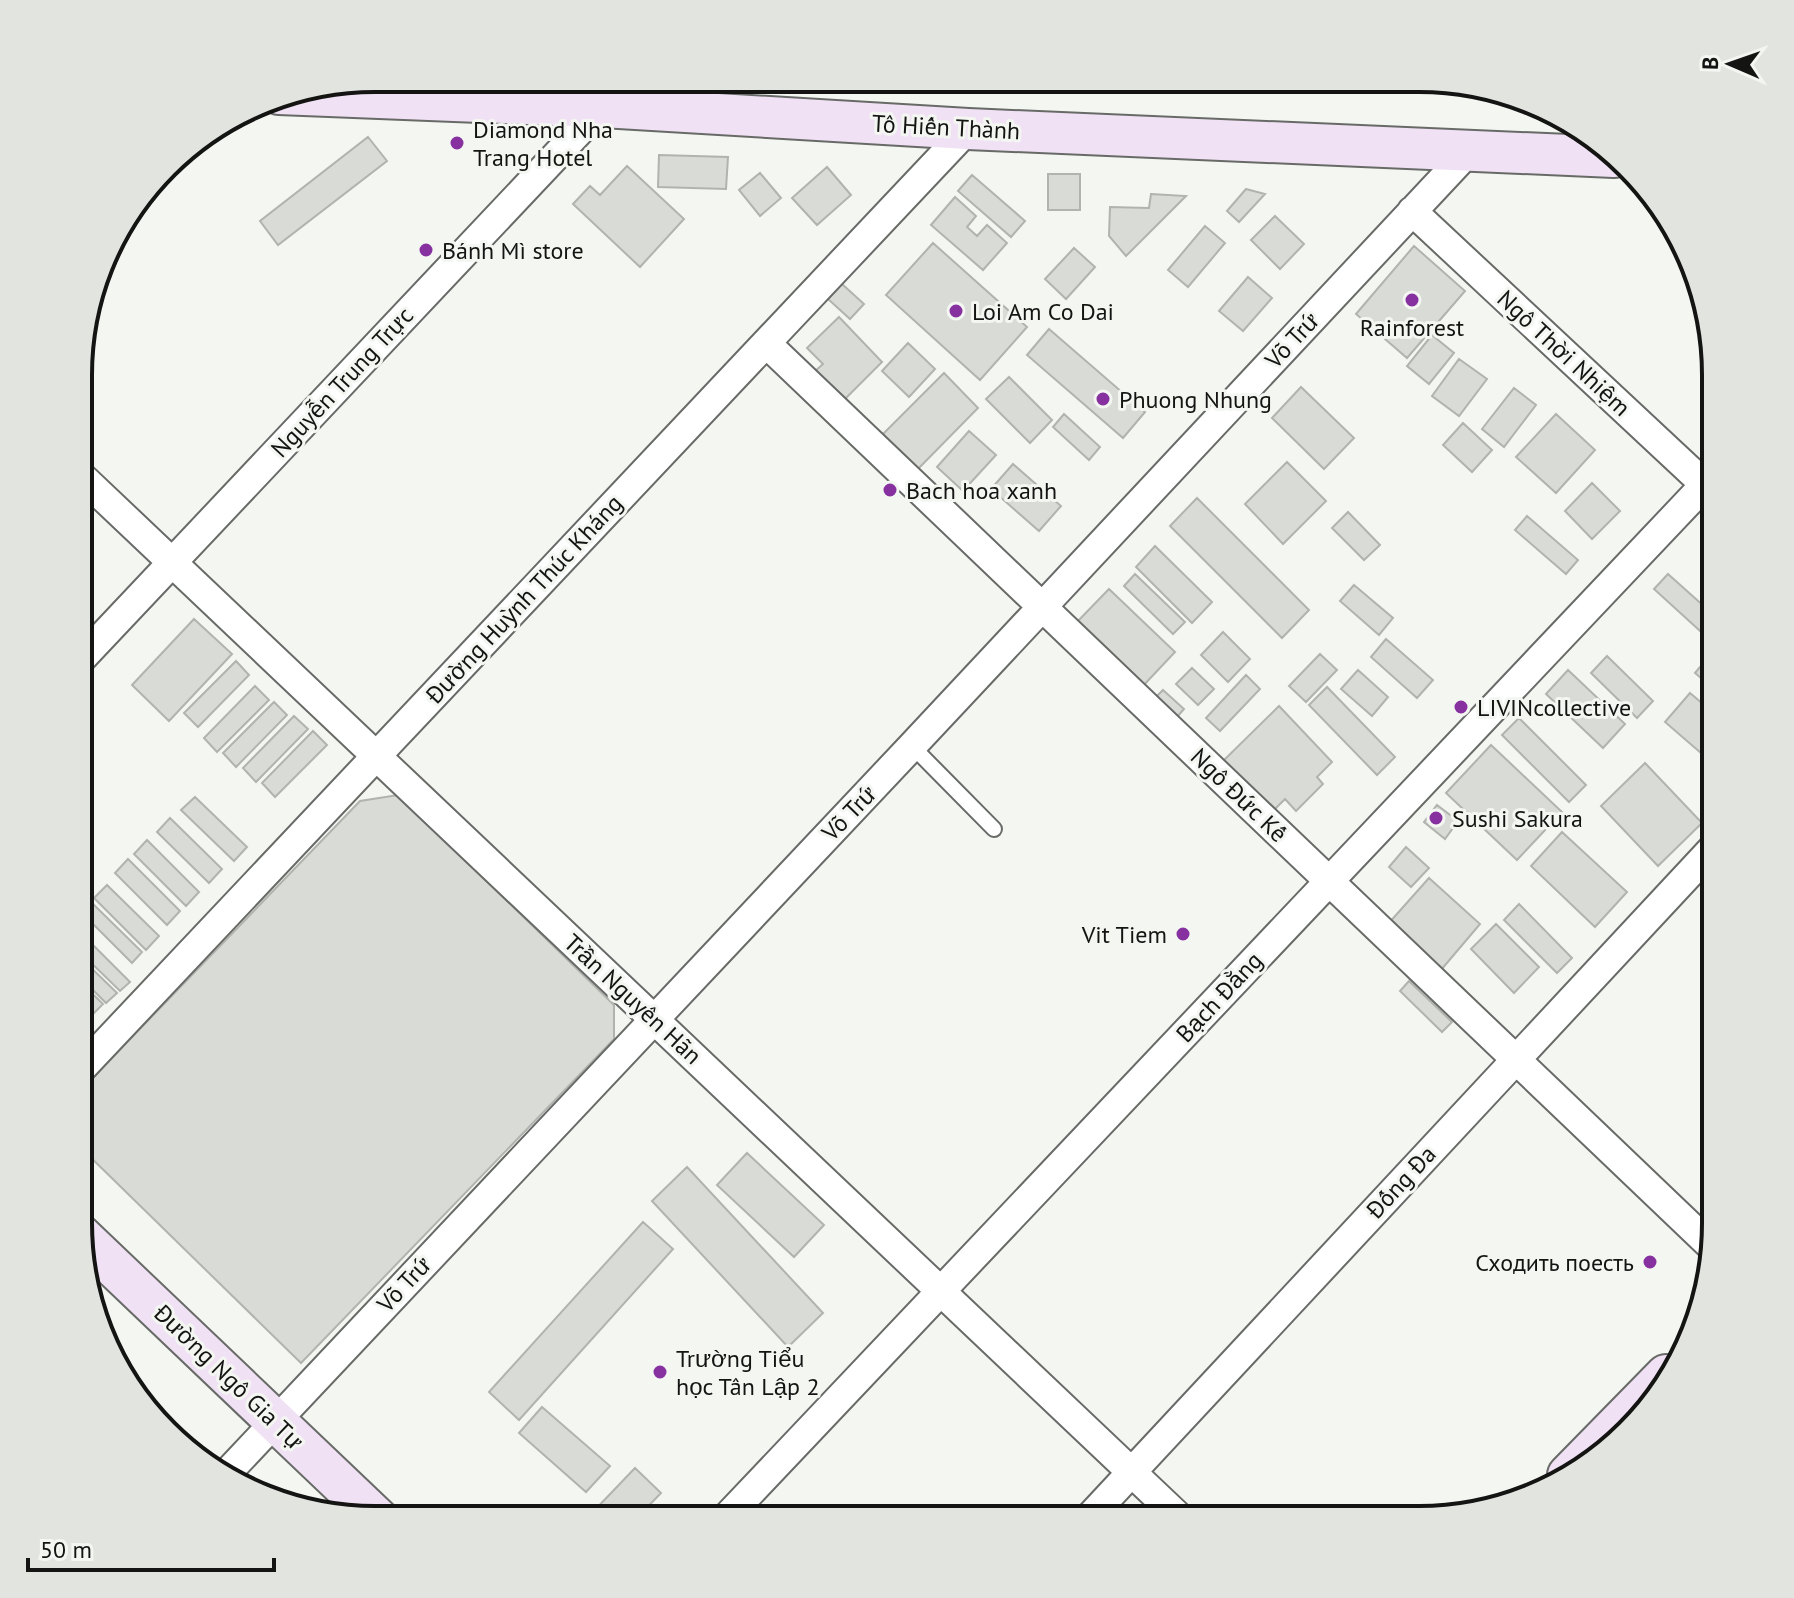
<svg xmlns="http://www.w3.org/2000/svg" width="1794" height="1598" font-family="'PT Sans',sans-serif">
<style>
.building{fill:#d9dbd7;stroke:#b1b3af;stroke-width:2}
.lines{fill:none;stroke-linecap:round;stroke-linejoin:round}
.lane-casing{stroke:#686a67;stroke-width:18}
.street-casing{stroke:#686a67;stroke-width:32}
.secondary-casing{stroke:#686a67;stroke-width:44}
.lane{stroke:#fff;stroke-width:14}
.street{stroke:#fff;stroke-width:28}
.secondary{stroke:#f0e2f4;stroke-width:40}
.poi-dot{fill:#86319f;stroke:#f4f6f2;stroke-width:3}
.labels{text-anchor:middle;dominant-baseline:central;stroke-width:6;stroke-linejoin:round;paint-order:stroke}
.street-label{font-size:24px;fill:#141413;stroke:#f4f6f2}
.poi-label{font-size:24px;fill:#141413;stroke:#f4f6f2;text-anchor:start}
.rim{fill:none;stroke:#141413;stroke-width:4}
</style>
<rect width="100%" height="100%" fill="#f4f6f2"/>
<path class="building" d="M993 78H1023V90L993 92Z
M368 137 387 161 278 245 260 221Z
M659 155 728 157 726 189 658 187Z
M627 166 684 219 640 267 573 204 590 186 600 195Z
M827 167 851 195 817 225 792 198Z
M760 173 781 198 760 216 739 190Z
M1048 174H1080V210H1048Z
M972 175 1025 221 1011 237 958 191Z
M1246 189 1265 194 1239 222 1227 211Z
M1151 194 1186 196 1126 256 1109 236 1110 207 1149 208Z
M955 197 976 216 967 227 977 236 987 225 1007 243 983 270 931 225Z
M1275 216 1304 244 1280 269 1251 240Z
M1205 226 1225 243 1188 287 1168 270Z
M933 243 1027 327 980 380 886 295Z
M1414 246 1465 291 1407 358 1356 314Z
M1074 248 1095 267 1066 299 1045 279Z
M1248 277 1272 298 1243 331 1219 311Z
M842 284 864 304 850 319 828 299Z
M839 317 882 362 842 402 814 372 823 364 807 348Z
M1049 329 1145 412 1123 438 1027 355Z
M1432 335 1454 353 1429 384 1407 366Z
M908 343 935 369 909 397 882 371Z
M1459 359 1487 379 1459 416 1432 396Z
M944 373 978 408 913 474 878 439Z
M1009 377 1052 420 1030 443 986 399Z
M1301 387 1354 438 1324 469 1272 418Z
M1514 388 1536 405 1504 447 1482 429Z
M1064 414 1100 447 1089 460 1053 427Z
M1556 414 1595 450 1556 493 1516 457Z
M1463 423 1492 450 1472 472 1443 445Z
M969 431 996 455 963 491 937 467Z
M1287 462 1326 501 1283 544 1245 504Z
M1013 464 1061 506 1039 531 991 489Z
M1592 483 1620 511 1592 539 1565 511Z
M1197 498 1309 610 1282 638 1170 526Z
M1348 512 1380 545 1364 560 1332 528Z
M1527 516 1578 560 1566 574 1515 530Z
M1155 546 1212 602 1192 623 1136 567Z
M1135 574 1185 622 1173 634 1124 586Z
M1668 574 1716 617V633L1710 640 1654 589Z
M1354 585 1393 618 1379 635 1340 601Z
M1109 589 1175 652 1141 688 1075 624Z
M194 619 232 654 169 721 132 685Z
M1223 632 1250 659 1228 682 1201 655Z
M1386 639 1433 680 1417 698 1371 657Z
M1716 648V691L1695 673Z
M1320 654 1337 670 1306 702 1289 686Z
M1607 656 1653 701 1637 718 1591 673Z
M236 661 249 675 198 727 184 713Z
M1192 668 1214 689 1198 705 1176 684Z
M1358 670 1388 697 1372 716 1341 689Z
M1568 670 1625 724 1603 748 1546 694Z
M1246 675 1260 689 1220 731 1206 718Z
M255 686 269 700 217 752 204 738Z
M1327 687 1395 757 1377 775 1309 705Z
M1163 690 1184 709 1169 726 1147 706Z
M1690 693 1716 715V766L1665 722Z
M274 702 287 715 236 767 223 753Z
M1279 706 1332 762 1317 777 1323 784 1296 811 1285 799 1274 810 1259 795 1253 801 1223 761Z
M294 716 308 729 256 782 243 768Z
M1519 718 1586 785 1569 802 1502 735Z
M313 731 327 745 275 797 262 783Z
M1491 745 1562 812 1517 860 1446 793Z
M1645 763 1702 823 1658 866 1601 806Z
M398 795 614 1005V1039L301 1363 79 1146V1092L360 801Z
M195 797 247 847 234 861 181 810Z
M1437 805 1458 821 1445 839 1424 822Z
M170 818 222 869 209 883 157 832Z
M1562 832 1627 892 1595 927 1531 866Z
M147 840 199 892 186 906 134 854Z
M1406 847 1429 868 1411 887 1389 867Z
M128 859 180 911 167 925 115 873Z
M1429 878 1480 924 1441 970 1388 924Z
M107 885 159 936 146 950 94 898Z
M90 901 142 952 132 963 80 911Z
M1519 904 1572 958 1557 973 1504 920Z
M1496 924 1539 967 1514 993 1471 949Z
M80 932 130 982 120 991 80 952Z
M80 957 117 993 106 1003 80 977Z
M1409 981 1452 1022 1442 1032 1400 991Z
M80 982 103 1004 93 1014 80 1002Z
M747 1153 824 1225 794 1257 717 1185Z
M687 1167 823 1313 788 1347 652 1201Z
M643 1222 673 1249 519 1420 489 1392Z
M542 1407 610 1466 586 1492 519 1433Z
M635 1468 661 1493 635 1520H595L590 1515Z"/>
<g class="lines">
<g class="lane-casing">
<path id="lane" d="M602 106V78
M912 746 994 829"/>
</g>
<g class="street-casing">
<path id="street" d="M1412 211 1715 494
M766 343 1711 1246
M83 478 1182 1520
M82 658 602 107
M80 1070 968 129
M227 1473 912 746 1469 151
M724 1520 1715 474
M1087 1520 1716 845"/>
</g>
<g class="secondary-casing">
<path id="secondary" d="M279 94 602 107 968 129 1614 157
M79 1234 379 1520
M1568 1475 1666 1375"/>
</g>
<use href="#lane" class="lane"/>
<use href="#street" class="street"/>
<use href="#secondary" class="secondary"/>
</g>
<g class="poi-dot">
<circle cx="457" cy="143" r="8"/>
<circle cx="426" cy="250" r="8"/>
<circle cx="1412" cy="300" r="8"/>
<circle cx="956" cy="311" r="8"/>
<circle cx="1103" cy="399" r="8"/>
<circle cx="890" cy="490" r="8"/>
<circle cx="1461" cy="707" r="8"/>
<circle cx="1436" cy="818" r="8"/>
<circle cx="1183" cy="934" r="8"/>
<circle cx="1650" cy="1262" r="8"/>
<circle cx="660" cy="1372" r="8"/>
</g>
<g class="labels">
<g class="street-label">
<text transform="translate(946 127) rotate(3)">Tô Hiến Thành</text>
<text transform="translate(1292 340) rotate(-47)">Võ Trứ</text>
<text transform="translate(1564 353) rotate(43)">Ngô Thời Nhiệm</text>
<text transform="translate(342 382) rotate(-47)">Nguyễn Trung Trực</text>
<text transform="translate(524 599) rotate(-47)">Đường Huỳnh Thúc Kháng</text>
<text transform="translate(1239 795) rotate(44)">Ngô Đức Kế</text>
<text transform="translate(849 813) rotate(-46)">Võ Trứ</text>
<text transform="translate(1219 997) rotate(-47)">Bạch Đằng</text>
<text transform="translate(633 999) rotate(43)">Trần Nguyên Hãn</text>
<text transform="translate(1401 1182) rotate(-47)">Đống Đa</text>
<text transform="translate(404 1284) rotate(-47)">Võ Trứ</text>
<text transform="translate(229 1377) rotate(44)">Đường Ngô Gia Tự</text>
</g>
<g class="poi-label">
<text x="473" y="129">Diamond Nha<tspan x="473" dy="28">Trang Hotel</tspan></text>
<text x="442" y="250">Bánh Mì store</text>
<text x="972" y="311">Loi Am Co Dai</text>
<text x="1412" y="327" text-anchor="middle">Rainforest</text>
<text x="1119" y="399">Phuong Nhung</text>
<text x="906" y="490">Bach hoa xanh</text>
<text x="1477" y="707">LIVINcollective</text>
<text x="1452" y="818">Sushi Sakura</text>
<text x="1167" y="934" text-anchor="end">Vit Tiem</text>
<text x="1634" y="1262" text-anchor="end">Сходить поесть</text>
<text x="676" y="1358">Trường Tiểu<tspan x="676" dy="28">học Tân Lập 2</tspan></text>
</g>
</g>
<path d="M0 0H1794V1598H0ZM375 92H1419A283 283 0 0 1 1702 375V1223A283 283 0 0 1 1419 1506H375A283 283 0 0 1 92 1223V375A283 283 0 0 1 375 92Z" fill="#e2e4e0" fill-rule="evenodd"/>
<path class="rim" d="M375 92H1419A283 283 0 0 1 1702 375V1223A283 283 0 0 1 1419 1506H375A283 283 0 0 1 92 1223V375A283 283 0 0 1 375 92Z"/>
<g transform="translate(1730 64) rotate(272)" stroke="#f4f6f2" stroke-width="6" paint-order="stroke">
<path d="M0-6L14 30L0 20L-14 30Z" fill="#141413"/>
<text y="-12" font-size="22" font-weight="bold" text-anchor="middle" fill="#141413">B</text>
</g>
<path d="M28 1558v12h246v-12" fill="none" stroke="#141413" stroke-width="4"/>
<text x="40" y="1558" font-size="24" fill="#141413" stroke="#f4f6f2" stroke-width="6" paint-order="stroke">50 m</text>
</svg>
